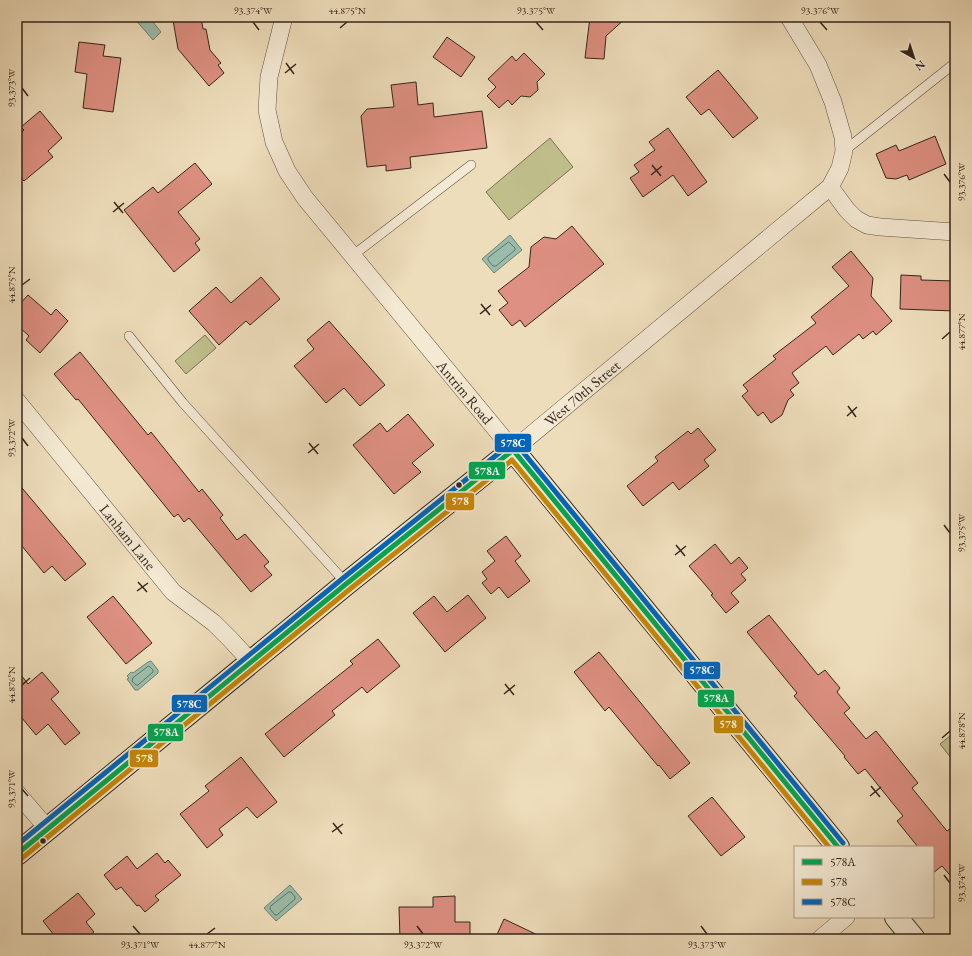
<svg xmlns="http://www.w3.org/2000/svg" width="972" height="956" font-family="'EB Garamond',serif">
<style>
.green{fill:#c0bf8b;stroke:#7a7254}
.water{fill:#9abdab;stroke:#718172}
.lines{fill:none;stroke-linecap:round;stroke-linejoin:round}
.shore{stroke:#667264;stroke-width:1}
.building{fill:#de9082;stroke:#33261c}
.lane-casing{stroke:#625444;stroke-width:10}
.street-casing{stroke:#625444;stroke-width:18}
.secondary-casing{stroke:#33261c;stroke-width:24}
.lane{stroke:#f4e9d3;stroke-width:9}
.street{stroke:#f4e9d3;stroke-width:17}
.secondary{stroke:#f4e9d3;stroke-width:22}
.bus-1-casing{stroke:#f4e9d3;stroke-width:8}
.bus-2-casing{stroke:#f4e9d3;stroke-width:8}
.bus-3-casing{stroke:#f4e9d3;stroke-width:8}
.bus-1{stroke:#00a651;stroke-width:5}
.bus-2{stroke:#c68607;stroke-width:5}
.bus-3{stroke:#0065bd;stroke-width:5}
.ticks{fill:none;stroke:#33261c;stroke-width:1.5}
.bus-dot{fill:#33261c;stroke:#f4e9d3;stroke-width:1.5}
.labels{text-anchor:middle;dominant-baseline:central;stroke-width:3;stroke-linejoin:round;paint-order:stroke}
.street-label{font-size:15px;fill:#33261c;stroke:#f4e9d3}
.line-badge{stroke:#f4e9d3;stroke-width:1.5}
.badge-label{font-size:11px;text-anchor:middle;font-weight:bold;fill:#fff}
.neatline{fill:none;stroke:#33261c;stroke-width:1.5}
.ticks-label{font-size:10px;text-anchor:middle;fill:#33261c}
</style>
<rect width="100%" height="100%" fill="#edb"/>
<filter id="stains"><feTurbulence type="fractalNoise" baseFrequency=".005" numOctaves="4"/><feColorMatrix values="0 0 0 0 .2 0 0 0 0 .09 0 0 0 0 .02 0 0 0 .5 -.17"/></filter>
<radialGradient id="worn" r=".72"><stop offset=".6" stop-color="#630" stop-opacity="0"/><stop offset="1" stop-color="#630" stop-opacity=".3"/></radialGradient>
<path class="green" d="M550 138 573 167 509 220 486 192Z
M205 335 216 348 186 374 175 361Z
M955 732V763L940 744Z"/>
<path class="water" d="M133 17H153V22L161 32 153 40Z
M510 235 522 250 494 273 482 259Z
M151 661 158 670V673L138 690H135L127 679 129 678 127 676 131 672 133 673 148 662Z
M290 885 302 899 276 921 264 908Z"/>
<g class="lines">
<path class="shore" d="M509 242 515 248V250L496 266H493L488 260V258Z
M149 666 153 670V672L138 685H136L132 681 133 678Z
M289 892H291L295 897V899L277 915H275L270 909V907Z"/>
</g>
<path class="building" d="M175 17H201L203 29H206L210 50 221 63 218 65 224 73 209 86 178 49 173 20 175 19Z
M590 17H627L606 36 604 59 585 58Z
M447 37 475 57 461 77 433 57Z
M79 42 105 45 103 56 121 58 113 112 83 108 87 74 75 72Z
M524 53 545 74 537 82 538 90 530 97 521 96 512 105 508 100 499 108 487 96 496 87 488 79 512 56 516 61Z
M718 70 758 118 733 138 709 109 701 115 686 97Z
M416 82 418 105 433 103 434 117 482 111 487 148 410 157 411 168 386 171V165L367 167 361 116 367 109 394 107 391 85Z
M40 111 62 138 48 151 53 157 24 181 17 173V135L24 130 21 127Z
M668 128 707 182 688 196 673 175 643 197 630 178 639 172 634 165 655 150 649 142Z
M935 136 946 164 909 180 907 175 896 179 886 178 876 154 896 145 899 151Z
M195 163 212 184 178 212 200 239 195 243 200 250 174 272 124 210 153 187 158 193Z
M572 226 604 264 525 327 520 320 512 326 499 310 508 303 498 291 529 267 531 247 544 237 556 239Z
M851 251 873 278 871 296 892 321 876 335 873 331 863 339 859 334 833 355 826 346 792 373 799 383 790 390 794 395 788 400 782 415 771 423 763 412 758 416 742 396 748 391 743 385 776 359 773 356 816 323 811 317 849 286 832 267Z
M901 275 921 276V280L955 281V311L900 309Z
M261 277 280 299 250 325 246 321 219 345 189 311 216 287 231 303Z
M28 295 51 315 56 309 68 321 40 353 26 340 29 336 17 325V307Z
M329 321 385 385 360 406 344 388 326 403 294 366 314 349 307 340Z
M80 352 148 435 151 432 199 492 202 489 223 515 220 518 237 540 245 534 269 562 264 566 272 575 251 592 189 518 184 522 178 514 174 517 78 399 76 400 54 374Z
M408 414 434 445 412 463 421 472 394 494 353 445 380 423 387 432Z
M698 428 716 450 704 460 709 466 679 490 673 482 643 506 627 486 658 461 655 457 688 431 691 434Z
M17 482 86 564 65 581 52 566 44 573 17 540Z
M506 536 521 556 515 561 530 581 508 598 499 587 491 594 482 583 487 579 482 572 495 561 487 551Z
M715 544 731 564 739 557 748 568 741 574 746 580 731 593 739 602 726 613 711 595 713 594 689 566Z
M468 595 486 618 445 652 413 613 434 596 447 612Z
M113 596 152 643 126 664 87 617Z
M769 615 818 675 825 670 840 688 837 692 850 708 844 713 866 739 876 731 918 783 912 788 947 831 955 825V881L942 866 933 873V847H918L897 821 903 816 865 769 858 774 844 757 845 756 794 696 797 693 747 632Z
M378 639 400 666 367 693 362 687 332 711 335 715 284 757 265 734 353 664 350 661Z
M599 652 690 763 670 779 659 765 658 766 609 707 605 711 574 672Z
M17 670 28 684 42 672 59 692 51 699 80 733 65 745 48 724 36 735 17 712Z
M241 757 277 802 257 818 247 807 219 829 223 835 207 848 180 814 209 791 205 786Z
M712 797 745 837 721 856 688 816Z
M157 853 165 863 168 860 181 875 155 896 159 900 145 912 139 905 137 906 121 887 116 890 104 875 127 856 137 869Z
M78 893 95 914 86 922 94 932 85 939H57L43 921Z
M455 896V922H470V939H400L399 907H433V897Z
M504 919 546 939H495Z"/>
<g class="lines">
<g class="lane-casing">
<path id="lane" d="M844 151 955 63
M352 256 471 165
M129 336 183 403 346 583"/>
</g>
<g class="street-casing">
<path id="street" d="M284 17 269 77 267 110 274 142 287 171 305 198 513 450 830 187 840 168 844 151 843 137 833 102 818 65 789 17
M830 187 847 210 856 219 867 225 880 227 955 232
M17 401 173 592 214 623 231 640 251 662
M17 793 48 829
M820 939 846 917"/>
</g>
<g class="secondary-casing">
<path id="secondary" d="M17 854 346 584 513 450 838 847
M896 917 914 939"/>
</g>
<use href="#lane" class="lane"/>
<use href="#street" class="street"/>
<use href="#secondary" class="secondary"/>
<g class="bus-1-casing">
<path id="bus-1" d="M17 854 346 584 513 450 838 847"/>
</g>
<g class="bus-2-casing">
<path id="bus-2" d="M21 859 350 589 512 460 829 847"/>
</g>
<g class="bus-3-casing">
<path id="bus-3" d="M17 845 342 579 509 445 513 443 518 446 843 843"/>
</g>
<use href="#bus-1" class="bus-1"/>
<use href="#bus-2" class="bus-2"/>
<use href="#bus-3" class="bus-3"/>
</g>
<path class="ticks" d="M253 22 259 30M536 22 543 30M820 22 827 30M340 28 347 22M286 63 294 74M285 73 296 64M22 88 28 96M652 165 661 176M944 174 950 182M651 175 662 166M114 202 123 213M113 212 124 203M22 285 30 279M481 304 490 315M480 314 491 305M942 339 950 332M848 406 856 417M847 416 857 407M22 438 28 446M309 443 318 454M308 453 319 444M944 525 950 533M676 545 685 556M675 555 686 546M138 582 147 592M137 591 148 583M505 684 514 695M22 685 30 678M504 694 515 685M942 738 950 731M871 786 880 797M22 789 28 796M870 796 881 787M333 823 342 834M332 832 343 824M944 875 950 883M133 926 140 934M417 926 423 934M701 926 707 934M207 934 215 928"/>
<g class="bus-dot">
<circle cx="459" cy="485" r="3.5"/>
<circle cx="43" cy="841" r="3.5"/>
</g>
<g class="labels">
<g class="street-label">
<text transform="translate(465 392) rotate(50)">Antrim Road</text>
<text transform="translate(582 393) rotate(-40)">West 70th Street</text>
<text transform="translate(128 537) rotate(51)">Lanham Lane</text>
</g>
</g>
<g class="line-badge">
<rect x="494" y="433" width="38" height="20" rx="4" fill="#0065bd"/>
<rect x="468" y="461" width="38" height="19" rx="4" fill="#00a651"/>
<rect x="445" y="492" width="30" height="19" rx="4" fill="#c68607"/>
<rect x="683" y="661" width="38" height="19" rx="4" fill="#0065bd"/>
<rect x="697" y="689" width="38" height="19" rx="4" fill="#00a651"/>
<rect x="171" y="694" width="37" height="19" rx="4" fill="#0065bd"/>
<rect x="713" y="715" width="31" height="19" rx="4" fill="#c68607"/>
<rect x="147" y="723" width="37" height="19" rx="4" fill="#00a651"/>
<rect x="129" y="749" width="30" height="19" rx="4" fill="#c68607"/>
</g>
<g class="badge-label">
<text x="513" y="447">578C</text>
<text x="487" y="475">578A</text>
<text x="460" y="505">578</text>
<text x="702" y="674">578C</text>
<text x="716" y="702">578A</text>
<text x="189" y="708">578C</text>
<text x="728" y="728">578</text>
<text x="166" y="736">578A</text>
<text x="144" y="762">578</text>
</g>
<rect width="972" height="956" fill="none" stroke="#edb" stroke-width="44"/>
<rect x="794" y="846" width="140" height="72" fill="#f4e9d3" stroke="#a79b8a"/>
<rect x="802" y="859" width="20" height="6" fill="#00a651" stroke="#a79b8a"/>
<text x="830" y="866" font-size="12" fill="#33261c">578A</text>
<rect x="802" y="879" width="20" height="6" fill="#c68607" stroke="#a79b8a"/>
<text x="830" y="886" font-size="12" fill="#33261c">578</text>
<rect x="802" y="899" width="20" height="6" fill="#0065bd" stroke="#a79b8a"/>
<text x="830" y="906" font-size="12" fill="#33261c">578C</text>
<g transform="translate(914 58) rotate(141)" stroke="#f4e9d3" stroke-width="3" paint-order="stroke">
<path d="M0-3L7 15L0 10L-7 15Z" fill="#33261c"/>
<text y="-6" font-size="11" font-weight="bold" text-anchor="middle" fill="#33261c">N</text>
</g>
<rect x="22" y="22" width="928" height="912" class="neatline"/>
<g class="ticks-label">
<text x="253" y="14">93.374°W</text>
<text x="347" y="14">44.875°N</text>
<text x="536" y="14">93.375°W</text>
<text x="820" y="14">93.376°W</text>
<text transform="translate(11 88) rotate(-90)" y="4">93.373°W</text>
<text transform="translate(961 182) rotate(-90)" y="4">93.376°W</text>
<text transform="translate(11 285) rotate(-90)" y="4">44.875°N</text>
<text transform="translate(961 332) rotate(-90)" y="4">44.877°N</text>
<text transform="translate(11 438) rotate(-90)" y="4">93.372°W</text>
<text transform="translate(961 533) rotate(-90)" y="4">93.375°W</text>
<text transform="translate(11 685) rotate(-90)" y="4">44.876°N</text>
<text transform="translate(961 731) rotate(-90)" y="4">44.878°N</text>
<text transform="translate(11 789) rotate(-90)" y="4">93.371°W</text>
<text transform="translate(961 883) rotate(-90)" y="4">93.374°W</text>
<text x="140" y="948">93.371°W</text>
<text x="207" y="948">44.877°N</text>
<text x="423" y="948">93.372°W</text>
<text x="707" y="948">93.373°W</text>
</g>
<rect width="100%" height="100%" filter="url(#stains)"/>
<rect width="100%" height="100%" fill="url(#worn)"/>
</svg>
